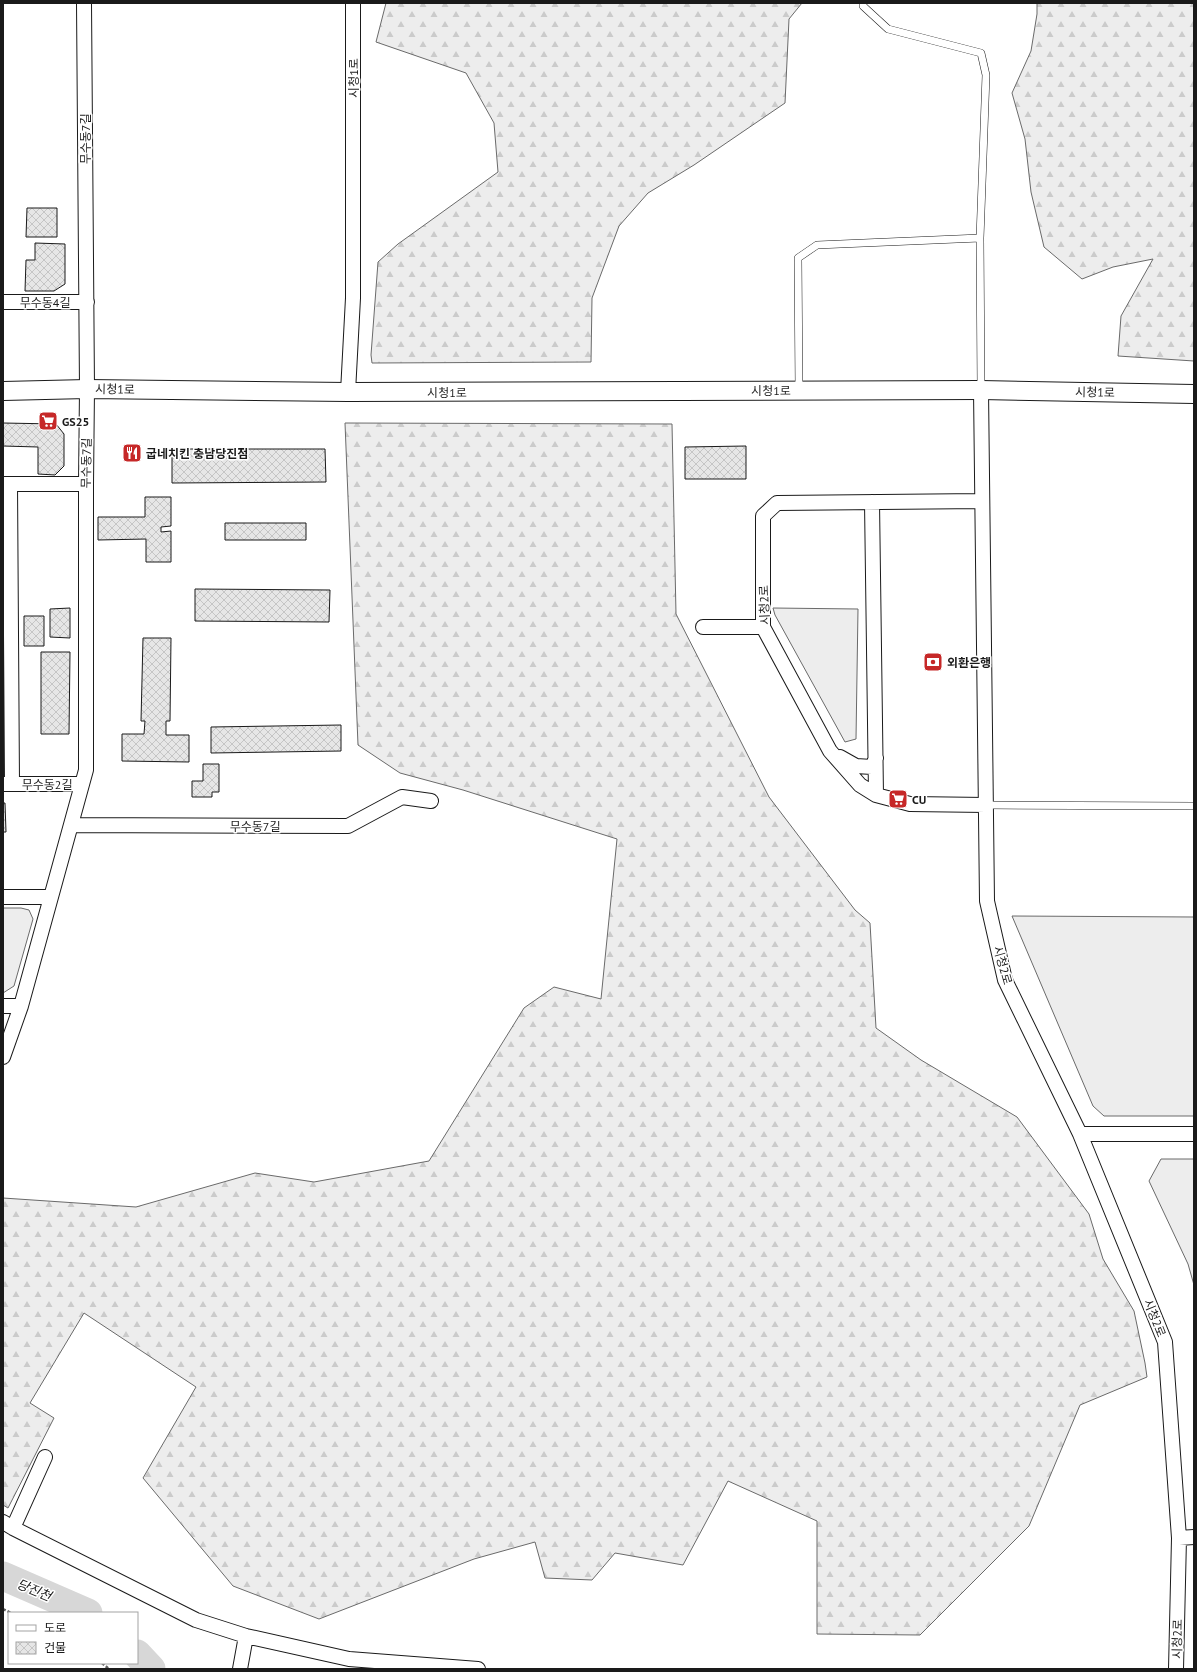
<svg xmlns="http://www.w3.org/2000/svg" width="1197" height="1672" font-family="'PT Sans','Noto Sans KR',sans-serif">
<style>
.built{fill:#ededed;stroke:#6a6a6a}
.forest{fill:url(#forest-firs);stroke:#6a6a6a}
.lines{fill:none;stroke-linecap:round;stroke-linejoin:round}
.river{stroke:#d7d7d7;stroke-width:29}
.building{fill:url(#building-cross-hatch);stroke:#1a1a1a}
.service-casing{stroke:#1a1a1a;stroke-width:8}
.minor-casing{stroke:#1a1a1a;stroke-width:16}
.tertiary-casing{stroke:#1a1a1a;stroke-width:20}
.path{stroke:#5f5f5f;stroke-width:2.5;stroke-dasharray:3 2;stroke-linecap:butt}
.service{stroke:#fff;stroke-width:7}
.minor{stroke:#fff;stroke-width:14}
.tertiary{stroke:#fff;stroke-width:18}
.labels{text-anchor:middle;dominant-baseline:central;stroke-width:3;stroke-linejoin:round;paint-order:stroke}
.street-label{font-size:12px;fill:#1a1a1a;stroke:#fff}
.poi-label{font-size:12px;font-weight:bold;fill:#1a1a1a;stroke:#fff;text-anchor:start}
.water-label{font-size:13px;font-style:italic;fill:#1a1a1a;stroke:#fff}
</style>
<defs>
<pattern id="forest-firs" width="22" height="20" patternUnits="userSpaceOnUse"><rect width="22" height="20" fill="#ededed"/><path d="M5 1l3.5 6h-7zM16 11l3.5 6h-7z" fill="#cbcbcb"/></pattern>
<pattern id="building-cross-hatch" width="8" height="8" patternUnits="userSpaceOnUse"><rect width="8" height="8" fill="#e6e6e6"/><path d="M0 0l8 8M0 8l8-8" fill="none" stroke="#c5c5c5"/></pattern>
</defs>
<rect width="100%" height="100%" fill="#fff"/>
<path class="built" d="M773 608 858 609 856 739 845 742 775 615Z
M3 908H21L29 910 33 919 14 986 3 993Z
M1012 916 1194 917V1116H1104L1093 1106Z
M1161 1159H1194V1285L1188 1264 1149 1181Z"/>
<path class="forest" d="M386 3H802L789 19 785 103 694 165 648 193 619 226 592 298 591 362 372 363 371 355 378 262 398 244 498 172 494 123 466 73 376 42Z
M1037 3H1194V361L1118 356 1121 316 1153 259 1113 267 1082 279 1044 247 1031 192 1025 139 1012 93 1031 51 1037 14Z
M345 423 672 424 676 614 769 797 855 910 870 923 876 1028 921 1060 1017 1117 1089 1214 1103 1259 1134 1311 1145 1363 1147 1377 1080 1405 1029 1526 920 1635 817 1634V1521L728 1481 683 1565 615 1553 592 1580 545 1578 535 1542 474 1559 319 1619 233 1586 143 1478 196 1387 84 1313 30 1403 54 1418 8 1508 3 1505V1198L136 1207 255 1173 314 1182 429 1161 524 1008 554 987 601 999 617 839 463 790 400 773 358 745Z"/>
<g class="lines">
<path class="river" d="M3 1576 88 1613
M137 1654 151 1669"/>
</g>
<path class="building" d="M27 208H57V237H26Z
M35 243 65 244V284L54 291H25L26 260H35Z
M3 423 56 424 64 434V466L55 475 38 474V447L3 446Z
M746 446V479H685V447Z
M172 449H325L326 482 172 483Z
M145 497H171V526L161 527V532L171 531V562H146V539L98 540V517H145Z
M225 523H306V540H225Z
M195 589 330 590 329 622 195 621Z
M70 608V638L50 637V609Z
M24 616H44V646H24Z
M143 638H171L170 721H166V735H189V762L122 761V734H144L145 721H141Z
M41 652H70L69 734H41Z
M341 725V751L211 753V727Z
M203 764H219V792H212V797H192V781H203Z
M3 803H5L6 832H3Z"/>
<g class="lines">
<g class="service-casing">
<path id="service" d="M863 3V6L888 29 981 53 986 75 980 238 981 389
M799 390 798 258 817 245 980 238
M986 805 1194 806"/>
</g>
<g class="minor-casing">
<path id="minor" d="M3 302H87
M981 390 987 901 1005 980 1080 1134 1165 1342 1179 1538 1176 1669
M348 392 353 298V3
M3 484H86
M10 484 12 784
M982 501 777 503 763 516V627L830 751 860 785 876 795 910 804 986 805
M872 502 876 795
M703 627H763
M840 757 856 766 872 767 876 758
M3 784H82
M71 825 348 826 402 797 431 801
M3 897H51
M3 1006H21
M3 1057 21 1006 86 770V484L87 389 84 3
M1080 1134H1194
M3 1522 13 1528 196 1620 246 1636 349 1659 478 1669
M13 1528 45 1457
M1179 1538 1194 1537
M240 1669 246 1636"/>
</g>
<g class="tertiary-casing">
<path id="tertiary" d="M3 391 87 389 348 392 981 390 1194 394"/>
</g>
<path class="path" d="M3 1609 11 1613
M102 1663 109 1669"/>
<use href="#service" class="service"/>
<use href="#minor" class="minor"/>
<use href="#tertiary" class="tertiary"/>
</g>
<defs>
<g id="supermarket-square" transform="scale(1)"><rect x="-9" y="-9" width="18" height="18" rx="4" fill="#c62828" stroke="#fff"/><path d="M-6-5.5h2.5l.6 2H6L4.5 2H-2.5L-4.4-4H-6ZM-1.5 3.2a1.3 1.3 0 1 0 .1 0ZM3 3.2a1.3 1.3 0 1 0 .1 0Z" fill="#fff"/></g>
<g id="restaurant-square" transform="scale(1)"><rect x="-9" y="-9" width="18" height="18" rx="4" fill="#c62828" stroke="#fff"/><path d="M-5-6h1v4h1v-4h1v4h1v-4h1v5L-1.5 .5V6h-2V.5L-5-1ZM5-6V6H3V1.5H1.5Q1.5-4 5-6Z" fill="#fff"/></g>
<g id="bank-square" transform="scale(1)"><rect x="-9" y="-9" width="18" height="18" rx="4" fill="#c62828" stroke="#fff"/><path d="M-6-4H6V4H-6ZM0-2.3a2.3 2.3 0 1 0 0 4.6a2.3 2.3 0 1 0 0-4.6Z" fill="#fff"/></g>
</defs>
<g fill-rule="evenodd">
<use href="#supermarket-square" x="48" y="421"/>
<use href="#restaurant-square" x="132" y="453"/>
<use href="#bank-square" x="933" y="662"/>
<use href="#supermarket-square" x="898" y="799"/>
</g>
<g class="labels">
<g class="street-label">
<text transform="translate(353 78) rotate(-90)">시청1로</text>
<text transform="translate(85 139) rotate(-90)">무수동7길</text>
<text x="45" y="302">무수동4길</text>
<text transform="translate(115 389) rotate(1)">시청1로</text>
<text x="771" y="390">시청1로</text>
<text x="447" y="392">시청1로</text>
<text transform="translate(1095 392) rotate(1)">시청1로</text>
<text transform="translate(86 463) rotate(-89)">무수동7길</text>
<text transform="translate(764 605) rotate(-92)">시청2로</text>
<text x="47" y="784">무수동2길</text>
<text x="255" y="826">무수동7길</text>
<text transform="translate(1003 965) rotate(74)">시청2로</text>
<text transform="translate(1155 1318) rotate(68)">시청2로</text>
<text transform="translate(1177 1639) rotate(-89)">시청2로</text>
</g>
<g class="poi-label">
<text x="62" y="421">GS25</text>
<text x="146" y="453">굽네치킨 충남당진점</text>
<text x="947" y="662">외환은행</text>
<text x="912" y="799">CU</text>
</g>
<g class="water-label">
<text transform="translate(34 1590) rotate(23)">당진천</text>
</g>
</g>
<rect width="1197" height="1672" fill="none" stroke="#1a1a1a" stroke-width="8"/>
<rect x="8" y="1612" width="130" height="52" fill="#ffffff" stroke="#a3a3a3"/>
<rect x="16" y="1625" width="20" height="6" fill="#ffffff" stroke="#a3a3a3"/>
<text x="44" y="1632" font-size="12" fill="#1a1a1a">도로</text>
<rect x="16" y="1642" width="20" height="12" fill="url(#building-cross-hatch)" stroke="#a3a3a3"/>
<text x="44" y="1652" font-size="12" fill="#1a1a1a">건물</text>
</svg>
